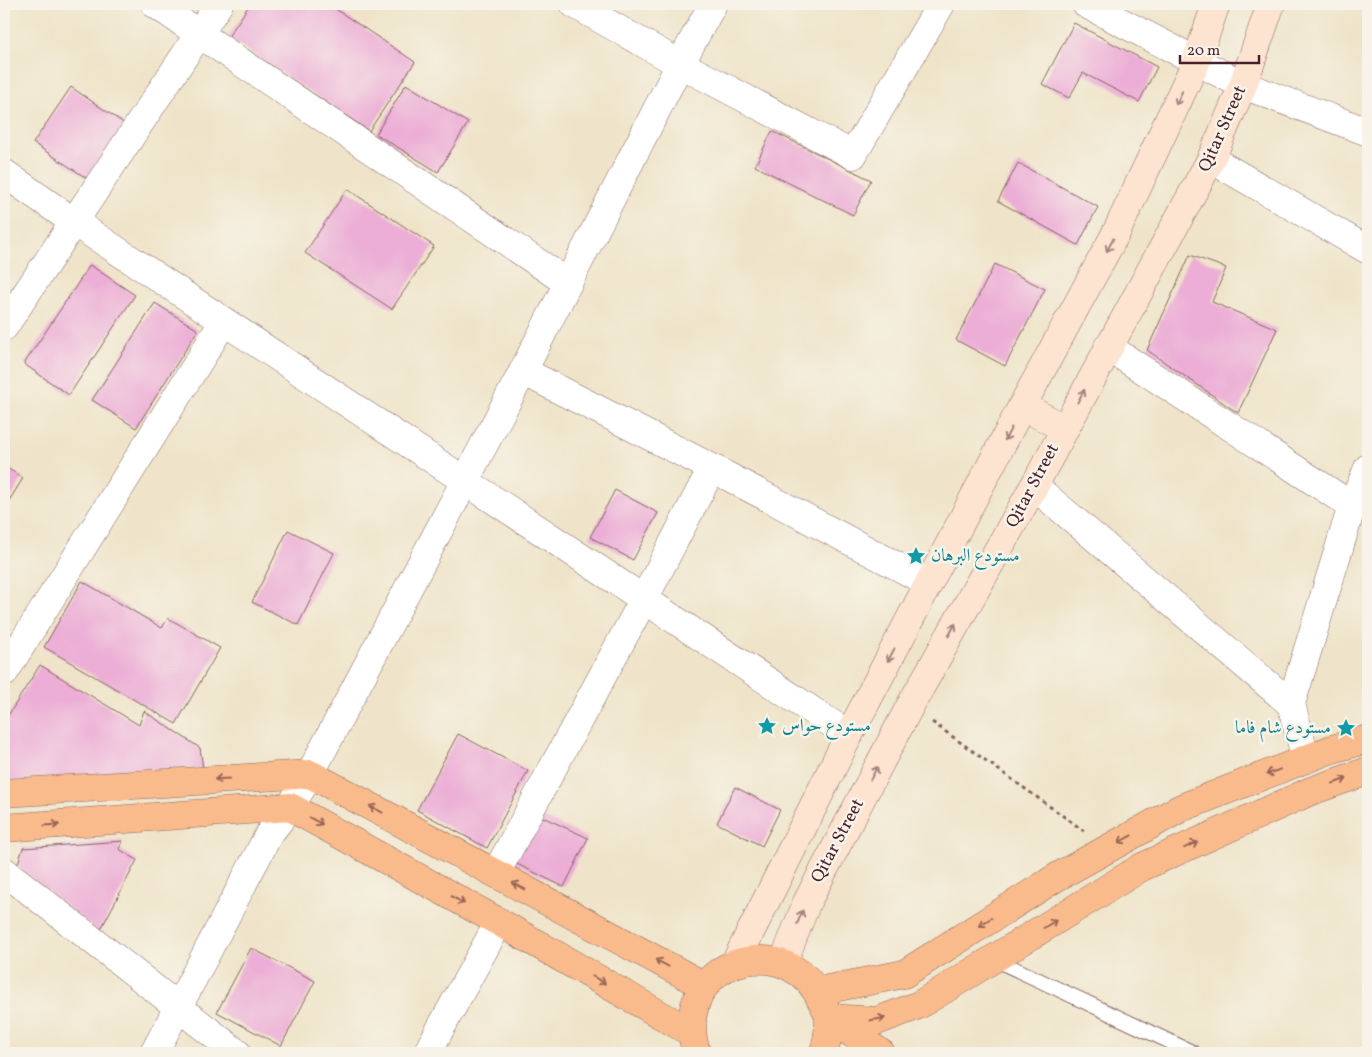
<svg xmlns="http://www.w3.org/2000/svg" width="1372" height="1057" font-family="Vollkorn,Amiri,serif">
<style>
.building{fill:#ecaed6}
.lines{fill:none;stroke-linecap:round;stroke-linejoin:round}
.service-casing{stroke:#846462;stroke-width:16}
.minor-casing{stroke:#846462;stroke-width:29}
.secondary-casing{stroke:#846462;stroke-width:29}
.primary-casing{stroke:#846462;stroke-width:29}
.path{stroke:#846462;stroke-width:3;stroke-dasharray:4 4;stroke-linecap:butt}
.service{stroke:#fff;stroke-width:14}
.minor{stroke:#fff;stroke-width:28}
.secondary{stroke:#fde4d1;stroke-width:28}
.primary{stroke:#fabb8c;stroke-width:28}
.oneway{stroke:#a4827e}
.oneway2{stroke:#996557}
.labels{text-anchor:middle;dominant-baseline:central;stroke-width:5;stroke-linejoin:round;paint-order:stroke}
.street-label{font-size:18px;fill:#4a1f2b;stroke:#f7f3e8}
.culture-label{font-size:18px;fill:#0d838f;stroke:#f7f3e8;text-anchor:start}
</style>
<rect width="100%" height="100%" fill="#f7f3e8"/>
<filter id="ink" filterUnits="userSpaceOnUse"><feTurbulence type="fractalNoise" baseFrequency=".02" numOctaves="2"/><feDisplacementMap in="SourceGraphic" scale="10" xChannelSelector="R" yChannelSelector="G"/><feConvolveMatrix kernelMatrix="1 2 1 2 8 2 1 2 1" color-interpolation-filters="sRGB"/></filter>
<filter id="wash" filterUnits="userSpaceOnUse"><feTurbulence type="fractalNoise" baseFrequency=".0096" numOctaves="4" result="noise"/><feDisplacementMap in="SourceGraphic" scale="20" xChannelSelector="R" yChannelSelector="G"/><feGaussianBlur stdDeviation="1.12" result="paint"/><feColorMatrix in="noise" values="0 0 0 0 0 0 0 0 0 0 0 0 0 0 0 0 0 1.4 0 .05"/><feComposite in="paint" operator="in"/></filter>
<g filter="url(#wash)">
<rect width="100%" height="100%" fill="#efe4c9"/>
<g id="blocks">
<path class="building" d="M250 4H328L415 62 369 131 228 37Z
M1074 23 1157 67 1139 102 1083 73 1069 98 1042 84Z
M406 84 468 123 438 172 376 134Z
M71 87 125 124 88 179 33 143Z
M772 131 871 180 853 215 755 166Z
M1018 163 1098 207 1078 245 998 201Z
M347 189 434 246 392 309 305 253Z
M1190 255 1226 268 1212 302 1277 329 1238 413 1147 350Z
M995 264 1045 289 1005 366 956 340Z
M90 265 135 295 69 395 24 364Z
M155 303 198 330 136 428 92 400Z
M4 466 23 478 4 509Z
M615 490 658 513 633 560 590 537Z
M288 530 334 553 298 625 252 602Z
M82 581 162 628 168 618 220 648 176 724 44 647Z
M40 665 139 725 144 711 200 748 203 768 4 783V722Z
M458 734 528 771 487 848 417 810Z
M735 787 780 810 762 846 717 823Z
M536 814 588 838 564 887 513 862Z
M123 841 119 849 137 860 99 933 17 866 23 848Z
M251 948 315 981 281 1046 217 1012Z"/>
</g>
</g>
<g filter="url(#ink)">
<use href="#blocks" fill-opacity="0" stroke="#846462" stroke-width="1"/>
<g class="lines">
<g class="service-casing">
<path id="service" d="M994 959 1194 1053"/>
</g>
<g class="minor-casing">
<path id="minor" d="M155 4 568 283
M574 4 680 64 853 155 941 4
M1086 4 1243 85 1368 132
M1211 159 1368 250
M4 173 74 222 849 735
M4 327 219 4
M1108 347 1352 506
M523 371 712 468 929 583
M1034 486 1291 704
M4 673 224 321
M1306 759 1291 704 1352 506 1368 468
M4 871 237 1053
M496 873 644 599 712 468
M154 1053 269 834 290 807 310 774 523 371 680 64 713 4
M427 1053 499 922"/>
</g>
<g class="secondary-casing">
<path id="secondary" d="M1022 406 1064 428
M735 963 849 735 1022 406 1116 233 1196 62 1216 4
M783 963 807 902 910 706 1034 486 1211 159 1243 85 1271 4"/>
</g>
<g class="primary-casing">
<path id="primary" d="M4 793 310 774 705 986
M4 828 290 807 499 922 692 1033
M818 991 904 974 1057 877 1181 808 1329 750 1368 739
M829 1018 877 1021 919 1005 1142 867 1311 791 1368 771
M829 1018 881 1053
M697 1053C693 1044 692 1034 692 1023 695 951 794 936 822 1002 825 1007 829 1014 829 1020 829 1029 827 1045 823 1053"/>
</g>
<path class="path" d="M932 722 1084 831"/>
<use href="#service" class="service"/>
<use href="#minor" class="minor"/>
<use href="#secondary" class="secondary"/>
<use href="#primary" class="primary"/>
</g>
<defs><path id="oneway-shaft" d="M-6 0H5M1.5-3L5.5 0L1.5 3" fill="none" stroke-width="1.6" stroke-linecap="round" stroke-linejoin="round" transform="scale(1.25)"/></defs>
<g class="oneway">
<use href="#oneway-shaft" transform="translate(1179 98) rotate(115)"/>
<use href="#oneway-shaft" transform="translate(1110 245) rotate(118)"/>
<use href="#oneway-shaft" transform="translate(1081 396) rotate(-61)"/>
<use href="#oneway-shaft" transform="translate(1008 434) rotate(118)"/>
<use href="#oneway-shaft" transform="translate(952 630) rotate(-61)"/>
<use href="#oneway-shaft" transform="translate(891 655) rotate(118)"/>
<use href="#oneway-shaft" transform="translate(874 773) rotate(-62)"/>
<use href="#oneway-shaft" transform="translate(800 917) rotate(-68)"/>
</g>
<g class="oneway2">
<use href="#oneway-shaft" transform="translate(1273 772) rotate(159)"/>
<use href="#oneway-shaft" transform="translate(222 779) rotate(177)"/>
<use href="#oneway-shaft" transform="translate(1340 781) rotate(-19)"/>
<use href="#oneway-shaft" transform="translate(376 809) rotate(-152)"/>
<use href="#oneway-shaft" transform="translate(316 821) rotate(29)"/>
<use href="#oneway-shaft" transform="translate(52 825) rotate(-4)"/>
<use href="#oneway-shaft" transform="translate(1125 839) rotate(151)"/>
<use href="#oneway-shaft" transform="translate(1191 845) rotate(-24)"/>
<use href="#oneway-shaft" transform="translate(519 886) rotate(-152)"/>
<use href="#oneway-shaft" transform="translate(458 900) rotate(29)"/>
<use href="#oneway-shaft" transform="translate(985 922) rotate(148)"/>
<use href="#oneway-shaft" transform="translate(1050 924) rotate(-32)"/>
<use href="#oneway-shaft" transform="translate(662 963) rotate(-152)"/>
<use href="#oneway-shaft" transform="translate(599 980) rotate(30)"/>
<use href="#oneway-shaft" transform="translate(878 1019) rotate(-10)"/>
</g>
</g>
<defs>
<g id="sight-bare" transform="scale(1.5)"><path d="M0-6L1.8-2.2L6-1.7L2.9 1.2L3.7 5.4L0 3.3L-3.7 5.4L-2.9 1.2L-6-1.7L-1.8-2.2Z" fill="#0f9aa8" stroke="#f7f3e8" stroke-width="2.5" paint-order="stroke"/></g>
</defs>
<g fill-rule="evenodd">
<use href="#sight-bare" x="916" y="556"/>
<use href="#sight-bare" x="767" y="726"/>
<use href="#sight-bare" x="1346" y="728"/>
</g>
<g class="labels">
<g class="street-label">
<text transform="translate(1223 129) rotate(-66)">Qitar Street</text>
<text transform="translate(1033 486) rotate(-62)">Qitar Street</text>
<text transform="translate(838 841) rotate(-62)">Qitar Street</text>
</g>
<g class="culture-label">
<text x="931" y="556">مستودع البرهان</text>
<text x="782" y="726">مستودع حواس</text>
<text x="1331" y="728" text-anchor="end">مستودع شام فاما</text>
</g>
</g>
<rect width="1372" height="1057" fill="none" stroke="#f7f3e8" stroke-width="20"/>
<path d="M1180 55v8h79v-8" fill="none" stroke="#4a1f2b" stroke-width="2.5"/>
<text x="1187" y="55" font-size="15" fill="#4a1f2b" stroke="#f7f3e8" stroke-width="4" paint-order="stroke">20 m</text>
</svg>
